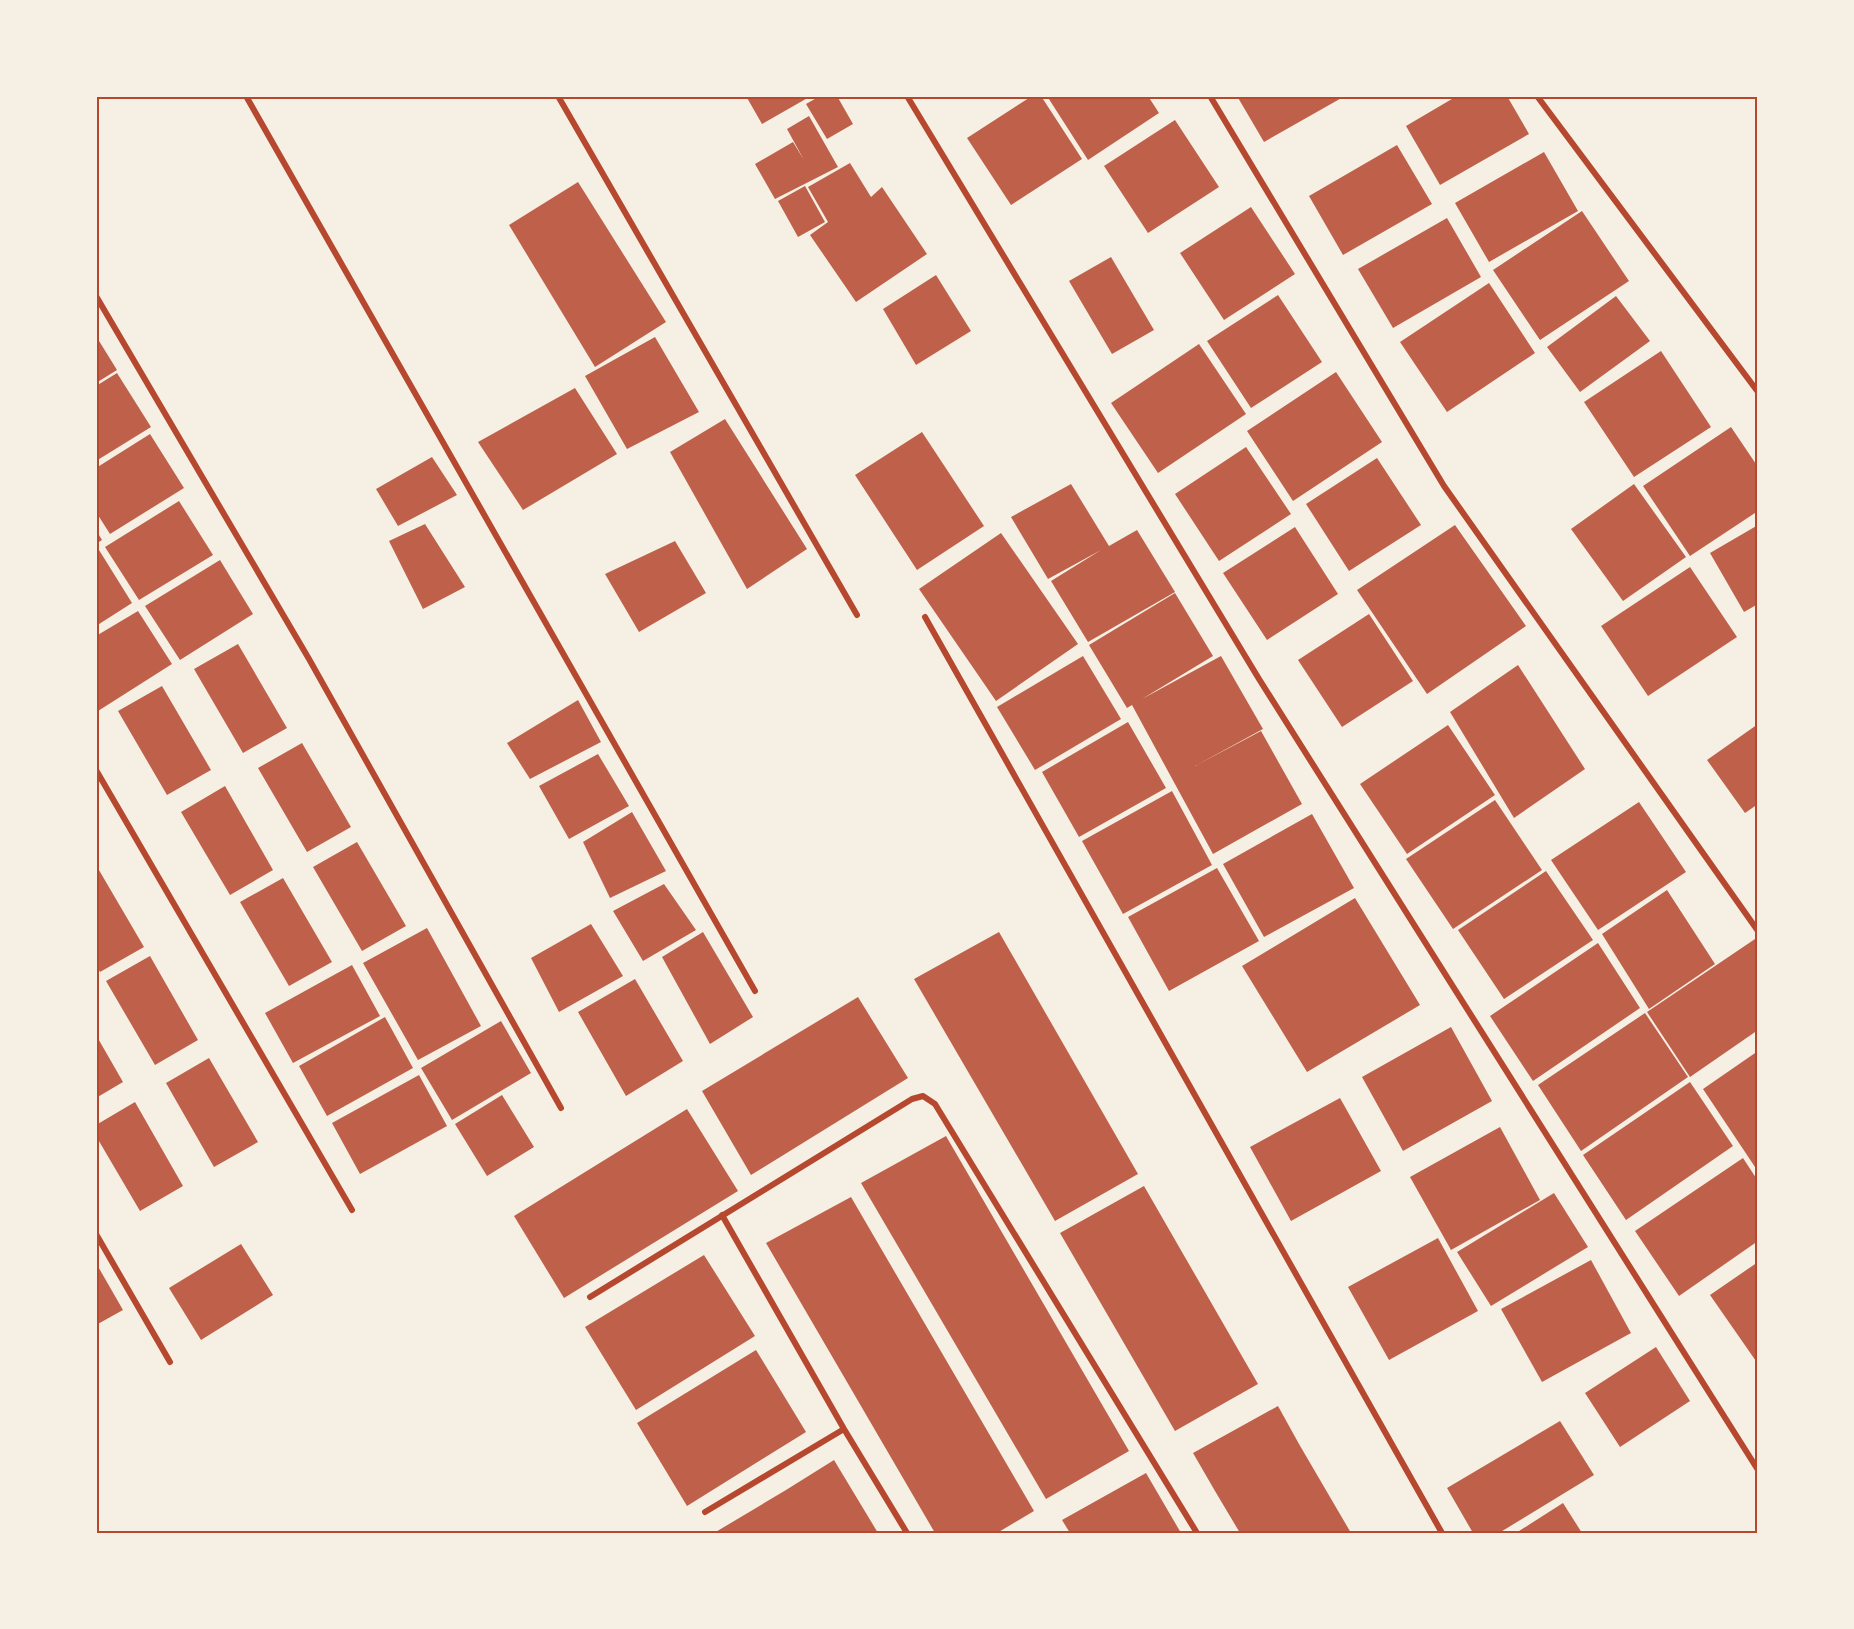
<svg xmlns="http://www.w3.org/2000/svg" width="1854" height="1629" font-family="'Archivo Narrow',sans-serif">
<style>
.building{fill:#bf614a}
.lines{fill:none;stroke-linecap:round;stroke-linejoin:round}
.minor{stroke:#b5482f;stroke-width:6}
.neatline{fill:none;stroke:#b5482f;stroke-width:2}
</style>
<rect width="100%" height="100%" fill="#f6efe4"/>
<path class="building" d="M746 96H811L762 124Z
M820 96H837L853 124 827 139 806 104Z
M1032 96H1041L1082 159 1011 205 967 138Z
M1047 96H1148L1159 113 1088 160Z
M1237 96H1345L1264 142Z
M1457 96H1507L1529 134 1440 185 1406 126Z
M809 116 838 167 775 199 755 164 793 142 804 160 787 129Z
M1175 120 1219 187 1148 233 1104 166Z
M1397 145 1432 204 1343 255 1309 196Z
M1544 152 1578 211 1489 262 1455 203Z
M850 163 871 197 882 187 927 254 856 302 810 235 828 222 808 187Z
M578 182 666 322 595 367 509 225Z
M805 186 825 222 798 237 778 201Z
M1251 207 1295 274 1224 320 1180 253Z
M1582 211 1629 281 1540 340 1493 270Z
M1447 218 1481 277 1393 328 1358 269Z
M1111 257 1154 330 1112 354 1069 281Z
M936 275 971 331 916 365 883 309Z
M1489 283 1535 353 1447 412 1400 342Z
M1278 295 1322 362 1251 408 1207 341Z
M1616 296 1650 341 1580 392 1547 347Z
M96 336 117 370 96 383Z
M655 337 699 412 627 449 585 376Z
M1199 344 1246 414 1158 473 1111 403Z
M1661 351 1711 427 1634 477 1584 402Z
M1336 372 1382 442 1293 501 1247 431Z
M117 373 151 427 96 461V386Z
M575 388 617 454 523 510 478 442Z
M725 419 807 549 747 589 670 452Z
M1731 427 1758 467V511L1690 556 1643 486Z
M922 432 984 526 917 570 855 475Z
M150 434 184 488 110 534 96 512V468Z
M1246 447 1291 514 1219 561 1175 494Z
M432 457 457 495 398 526 376 489Z
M1377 458 1421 525 1349 571 1306 504Z
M1071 484 1109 546 1137 530 1175 592 1088 642 1051 581 1101 550 1048 579 1011 517Z
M1634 484 1686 557 1623 601 1571 529Z
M179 501 213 555 139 600 105 547Z
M425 524 465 587 423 609 389 541Z
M1455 525 1526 626 1427 694 1357 590Z
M1758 525V604L1744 612 1710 553Z
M1295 527 1338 594 1267 640 1223 573Z
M96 530 102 540 96 544Z
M1001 533 1078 644 996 701 919 589Z
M675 541 706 593 639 632 605 574Z
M99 550 132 603 96 626V551Z
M220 560 253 614 180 660 145 606Z
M1690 567 1737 637 1648 696 1601 626Z
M1175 593 1213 656 1142 699 1221 656 1263 729 1195 766 1261 731 1302 804 1213 854 1132 705 1127 708 1089 645Z
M138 611 172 664 98 711 96 708V636Z
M1369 614 1413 681 1342 727 1298 660Z
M238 644 287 728 243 753 194 669Z
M1083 656 1121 719 1035 770 997 707Z
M1518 665 1585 769 1514 818 1450 712Z
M162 686 211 770 167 795 118 711Z
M578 700 601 742 530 779 507 743Z
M1128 722 1166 788 1079 837 1042 772Z
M1758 724V804L1745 813 1707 760Z
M1448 725 1495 795 1407 854 1360 784Z
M302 743 351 827 307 852 258 768Z
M598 754 629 806 569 839 539 786Z
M225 786 273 870 230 895 181 812Z
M1172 791 1212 865 1123 914 1082 841Z
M1495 800 1542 870 1453 929 1406 859Z
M1639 802 1686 872 1598 930 1551 860Z
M632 812 666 871 610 898 583 842Z
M1312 814 1354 888 1264 937 1223 864Z
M357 842 406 926 362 951 313 867Z
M96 865 144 947 100 972 96 965Z
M1217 868 1259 941 1169 991 1128 917Z
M1546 871 1593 940 1504 999 1458 930Z
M283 878 332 962 289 986 240 902Z
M664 884 696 930 643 961 613 911Z
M1667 890 1715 964 1649 1009 1602 934Z
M1355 898 1420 1005 1307 1072 1242 966Z
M591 924 623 976 559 1012 531 958Z
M427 928 481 1026 418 1060 363 963Z
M703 932 753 1017 710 1044 662 957Z
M999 932 1138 1174 1055 1221 914 979Z
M1755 939 1758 944V1030L1690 1077 1647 1012Z
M1598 943 1640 1008 1533 1081 1490 1016Z
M150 956 198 1040 155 1065 106 981Z
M352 965 380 1016 293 1063 265 1013Z
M635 979 683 1061 626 1096 578 1012Z
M858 997 908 1078 751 1175 702 1091Z
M1645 1013 1688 1077 1581 1151 1538 1085Z
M385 1017 413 1068 327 1116 299 1066Z
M501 1021 531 1073 452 1120 421 1068Z
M1451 1027 1492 1101 1403 1151 1362 1077Z
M96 1035 123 1082 96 1098Z
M1758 1051V1165L1755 1167 1703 1089Z
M209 1058 258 1142 214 1167 166 1083Z
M419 1075 447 1126 360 1174 332 1123Z
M1690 1082 1733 1146 1626 1220 1583 1155Z
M502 1095 534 1147 487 1176 455 1124Z
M1340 1098 1381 1171 1291 1221 1250 1147Z
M135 1102 183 1186 140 1211 96 1136V1125Z
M687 1109 738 1191 564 1298 514 1216Z
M1500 1127 1540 1200 1451 1250 1410 1177Z
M946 1136 1129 1451 1046 1499 861 1183Z
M1743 1158 1758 1181V1241L1679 1296 1635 1231Z
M1144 1186 1258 1384 1175 1431 1060 1233Z
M1554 1193 1588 1247 1491 1306 1457 1252Z
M851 1197 1034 1511 997 1533H935L766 1243Z
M1438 1238 1478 1311 1389 1360 1348 1287Z
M241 1244 273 1295 201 1340 169 1288Z
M704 1255 755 1336 636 1410 585 1327Z
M1591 1260 1631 1333 1542 1382 1501 1309Z
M1758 1262V1364L1710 1295Z
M96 1263 123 1310 96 1325Z
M1656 1347 1690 1401 1620 1447 1585 1393Z
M756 1350 806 1432 687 1506 637 1423Z
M1278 1406 1299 1444 1351 1533H1240L1215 1491 1193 1453Z
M1560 1421 1594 1475 1499 1533H1473L1447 1488Z
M834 1460 878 1533H714L786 1490Z
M1146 1473 1181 1533H1070L1062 1520Z
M1563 1503 1582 1533H1516Z"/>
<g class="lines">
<path class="minor" d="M246 96 755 991
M558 96 857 615
M907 96 1259 679 1758 1470
M1210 96 1444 486 1758 931
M1537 96 1758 392
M96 296 309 659 561 1108
M925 617 1442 1533
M96 770 352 1210
M722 1215 844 1429 907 1533
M96 1234 170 1362
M590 1297 912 1099 923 1096 935 1104 1197 1533
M705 1512 844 1429"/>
</g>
<rect width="1854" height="1629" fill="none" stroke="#f6efe4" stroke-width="195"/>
<rect x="98" y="98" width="1658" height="1434" class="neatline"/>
</svg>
